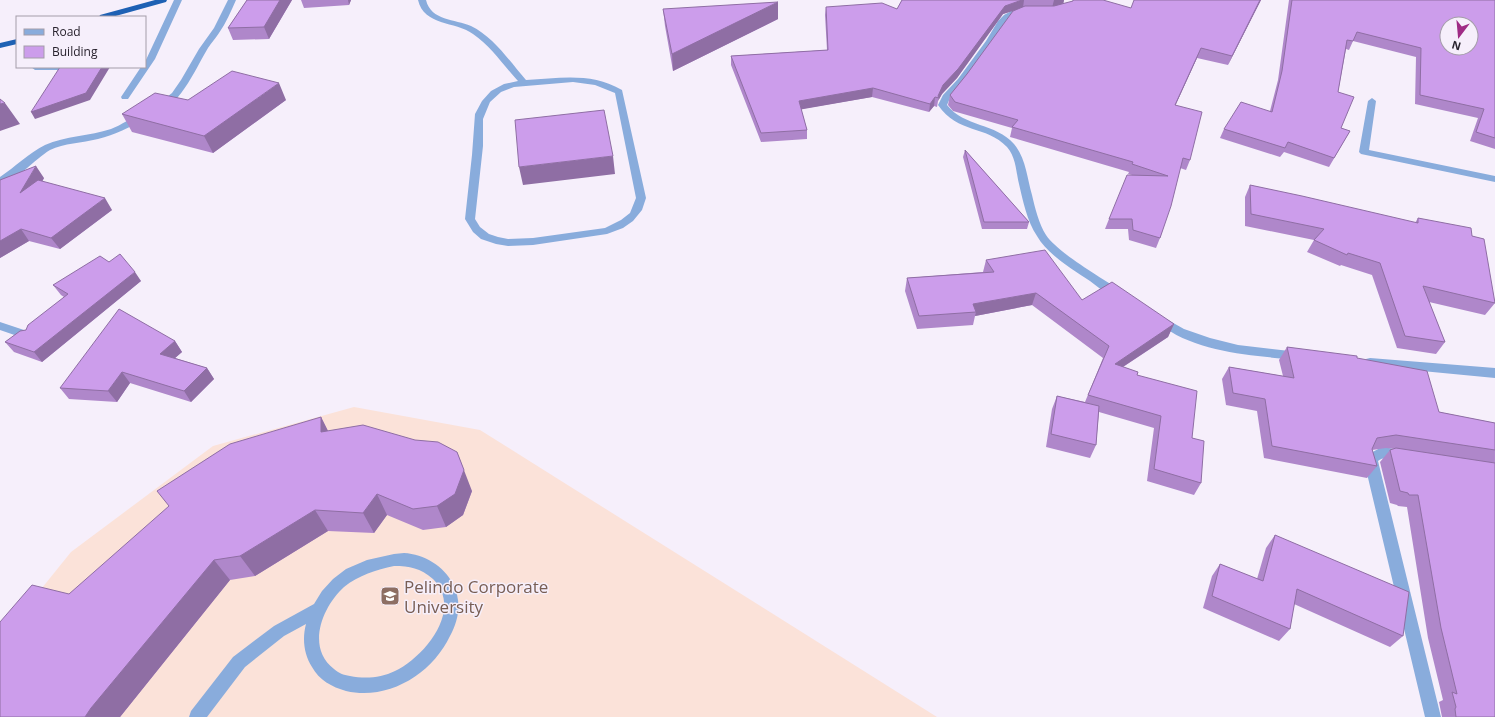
<svg xmlns="http://www.w3.org/2000/svg" width="1495" height="717" font-family="'Open Sans',sans-serif">
<style>
.education{fill:#fbe2d9}
.lines{fill:none;stroke-linecap:round;stroke-linejoin:round}
.service{fill:#89acdc;fill-rule:evenodd}
.minor{fill:#89acdc;fill-rule:evenodd}
.trunk{fill:#1e61b4;fill-rule:evenodd}
.wall{fill:#af87ca}
.shaded-wall{fill:#8f6ea4}
.building{fill:#cc9deb;stroke:#8f6ea4;fill-rule:evenodd}
.labels{text-anchor:middle;dominant-baseline:central;stroke-width:3;stroke-linejoin:round;paint-order:stroke}
.near-education-label{font-size:17px;fill:#785e54;stroke:#f6effb;text-anchor:start}
</style>
<rect width="100%" height="100%" fill="#f6effb"/>
<path class="education" d="M354 407 480 430 937 717H0V640L71 552 213 446Z"/>
<g class="lines">
<path class="service" d="M174 0H182L155 59 128 99H122L121 97 141 67H145V62Z
M418 0H426C431 21 455 19 471 26 494 37 510 62 526 80 560 78 592 72 622 90L646 198 642 210 633 221 623 228 607 234 533 245 508 246 496 244 481 239 473 232 465 219 472 155 475 114 482 101 491 91 504 84 518 81C503 65 491 46 473 34 455 21 424 26 418 0ZM573 82 595 85 615 93 636 198 630 213 621 220 605 228 533 238 508 239 498 237 489 234 480 227 475 219 483 146V119L490 102 501 92 514 87Z
M31 67H71L67 70H35Z
M404 553C424 554 444 566 453 584 462 602 459 619 450 636 432 674 388 701 346 691 332 687 319 680 312 667 304 654 302 639 306 624L284 636 245 667 207 717H189L191 711 233 657 274 626 314 604 322 591 333 579 346 569 367 560 394 554ZM394 566C410 566 420 568 433 579 464 610 424 657 395 671 381 678 365 679 350 676 343 675 339 673 334 669 306 648 322 607 344 587 359 575 376 570 394 566Z"/>
<path class="minor" d="M228 0H236C231 11 226 23 219 33 215 39 211 43 208 48 199 62 177 113 158 108L157 106 158 104 172 93 181 80 199 49 214 28Z
M1025 8 1029 10 1028 12 1019 14 1010 19 1004 24 993 44 964 83 950 98 947 105C964 127 996 123 1014 144 1026 158 1027 178 1032 195 1035 208 1039 224 1046 235 1058 253 1103 279 1122 291L1124 294 1122 297C1112 300 1098 287 1090 281 1072 269 1048 255 1037 236 1027 221 1023 201 1019 184 1016 172 1016 157 1007 147 986 125 958 134 938 105L943 95 958 79 986 41 998 21 1004 15 1013 10Z
M1372 98 1376 101 1369 150 1495 176V182L1361 154 1359 152 1368 101Z
M142 114 145 115 147 117 145 119C130 127 115 135 98 139 82 143 64 143 50 150 35 159 16 181 0 185V177C15 167 29 153 45 145 65 136 90 136 111 129 122 125 131 117 142 114Z
M1159 315 1184 329 1210 338 1238 345 1298 352 1302 353 1304 356 1302 359 1298 360C1256 356 1201 353 1165 328 1161 326 1156 323 1153 319L1155 316Z
M0 322 33 333 35 336 33 339 29 340 0 330Z
M1370 358 1495 368V378L1370 366 1366 365 1364 362 1366 359Z
M1380 448H1389L1408 452 1410 456 1408 460C1398 463 1386 454 1378 461L1441 717H1425L1364 461 1369 454Z"/>
<path class="trunk" d="M155 0H167L166 2 112 17H99L100 15Z
M17 39V44L0 48V43Z"/>
</g>
<path class="wall" d="M247 0H292L269 39 233 40 228 28Z
M301 0H351L349 5 304 8Z
M902 0H1064L1063 4 1131 8 1261 0 1228 65 1197 58 1175 106 1190 160 1186 170 1180 168 1160 238 1156 248 1129 240 1128 229H1105L1109 219 1132 175 1128 174 1129 172 1010 137 1012 128 953 111 948 105 950 95 1020 8 1003 14 957 78 942 94 938 101 937 107 934 106 929 112 872 97 801 109 807 130V139L761 142 731 65V56L827 50 825 15 826 7 897 9Z
M1289 0H1495V149L1470 141 1478 118 1415 104 1416 57 1353 41 1349 50 1346 49 1338 92 1341 128 1350 131 1329 167 1284 152 1280 157 1220 138 1224 129 1270 111 1278 80Z
M663 9 778 19 673 71 665 26Z
M188 100H286L213 153 132 132 122 114Z
M965 150 1029 222 1027 229H982L963 157Z
M44 178 42 182 112 210 60 249 29 241 0 258V180Z
M1250 185 1415 223 1418 218 1472 236 1495 303 1485 315 1429 302 1445 342 1436 354 1397 348 1372 275 1341 265 1340 266 1307 252 1314 240 1245 226V197Z
M986 260 1082 300 1174 324 1168 337 1123 367 1137 375 1192 438 1201 483 1194 495 1147 481 1154 428 1099 412 1096 445 1090 458 1046 447 1052 409 1057 396 1085 402 1103 358 1032 305 975 316 973 325 917 329 905 291 907 278 983 272Z
M109 262 141 281 42 362 14 352 5 342 26 330 64 297 61 295 53 285Z
M175 341 182 352 175 358 207 368 214 379 191 402 130 383 117 402 69 399 60 388Z
M1287 347 1357 358 1439 412 1495 423V717H1442L1439 702 1443 700 1428 638 1407 507 1398 506 1397 505 1390 503 1380 462 1390 450 1395 449 1386 448 1372 450 1377 466 1367 478 1264 458 1257 411 1226 405 1222 379 1229 367 1283 376 1279 360Z
M321 417 328 431 472 491 463 515 446 527 423 530 387 515 374 533 328 531 255 576 230 580 120 717H0L69 594Z
M1275 535 1403 636 1390 647 1294 604 1290 629 1279 641 1203 608 1212 576 1220 564 1257 579 1266 548Z"/>
<path class="shaded-wall" d="M280 0H292L269 39 264 27Z
M348 0H351L349 5Z
M1022 0H1024L1023 8 1003 14 957 78 942 94 938 101 939 98 938 96 943 85 1005 6Z
M1054 0H1064L1063 5 1052 8Z
M1260 0H1261L1228 65 1232 56Z
M778 2V19L673 71 672 54Z
M1201 48 1197 58 1171 115 1175 105Z
M102 67H110L90 100 35 119 31 112Z
M279 83 286 100 213 153 204 136Z
M873 88 872 97 798 110 799 101Z
M935 97 934 106 929 112 930 104Z
M5 103 20 124 0 131V104Z
M613 156 615 174 523 185 519 167Z
M36 166 44 178 28 205 20 193Z
M105 198 112 210 60 249 51 238Z
M21 229 29 241 0 258V241Z
M135 272 141 281 42 362 34 352Z
M1036 293 1032 305 975 316 976 312 973 304Z
M1174 324 1168 337 1109 376 1115 364Z
M175 341 182 352 167 365 160 354Z
M207 368 214 379 191 402 184 391Z
M122 372 130 383 117 402 108 391Z
M321 417 332 439 321 432Z
M457 452 472 491 463 515 446 527 437 506Z
M377 494 387 515 374 533 363 513Z
M315 510 328 531 255 576 240 556Z
M214 560 230 580 120 717H85L91 708Z"/>
<path class="building" d="M247 0H280L264 27 228 28Z
M902 0H1022L1005 6 958 69 943 85 938 96 939 98 935 97 930 104 873 88 799 101 807 130 761 133 731 56 828 50 826 7 882 3 897 9Z
M1073 0H1103L1131 8 1134 0H1260L1232 56 1201 48 1175 105 1202 112 1190 160 1183 158 1171 206 1160 238 1133 230 1132 219H1109L1127 175 1168 176 1132 164 1133 162 1012 127 1018 120 955 102 950 95 967 74 1013 11 1025 6H1054L1073 1Z
M1292 0H1495V138L1476 132 1484 109 1420 95 1421 48 1357 32 1353 41 1347 40 1338 92 1354 97 1341 128 1350 131 1334 158 1288 142 1285 148 1224 129 1241 102 1272 112 1282 71ZM1447 24H1471V48H1447Z
M778 2 672 54 663 9Z
M60 67H102L86 93 31 112Z
M232 71 279 83 204 136 122 114 155 93 188 100Z
M0 99 5 103 0 104Z
M604 110 613 156 519 167 515 120Z
M965 150 1029 222H984Z
M36 166 20 193 38 180 105 198 51 238 21 229 0 241V180Z
M1250 185 1302 196 1418 223V218L1471 228 1472 236 1484 239 1495 303 1423 286 1445 342 1405 336 1380 263 1348 253 1347 255 1314 240 1324 229 1251 214Z
M1045 250 1082 300 1112 282 1174 324 1115 364 1138 372 1137 375 1197 391 1192 438 1204 441 1201 483 1154 469 1161 416 1088 395 1109 346 1036 293 973 304 976 312 919 316 907 278 994 272 986 260Z
M120 254 135 272 34 352 5 342 20 331 26 330 28 325 68 294 53 285 100 256 109 262Z
M119 309 175 341 160 354 207 368 184 391 122 372 108 391 60 388Z
M1287 347 1357 356V358L1427 371 1439 412 1495 423V450L1396 435 1377 438 1372 449 1377 466 1272 446 1265 399 1233 393 1229 367 1294 378Z
M1057 396 1099 406 1096 445 1051 434Z
M321 417V432L363 425 415 440 438 442 457 452 464 470 455 494 437 506 413 509 377 494 363 513 315 510 240 556 214 560 91 708 85 717H0V622L32 585 69 594 169 506 157 491 230 444Z
M1396 448 1495 463V717H1456L1455 709 1456 707 1452 692 1457 694 1441 628 1418 495H1409L1408 493 1400 491 1390 450Z
M1275 535 1409 592 1403 636 1297 589 1290 629 1212 596 1220 564 1263 581Z"/>
<defs>
<g id="university-square" transform="scale(1)"><rect x="-9" y="-9" width="18" height="18" rx="4" fill="#8d6e63" stroke="#f6effb"/><path d="M0-5L7-2L0 1L-7-2ZM-4 1L0 2.5L4 1V4Q0 6-4 4Z" fill="#fff"/></g>
</defs>
<g fill-rule="evenodd">
<use href="#university-square" x="390" y="596"/>
</g>
<g class="labels">
<g class="near-education-label">
<text x="404" y="586">Pelindo Corporate<tspan x="404" dy="20">University</tspan></text>
</g>
</g>
<rect x="16" y="16" width="130" height="52" fill="#f6effb" stroke="#a49da9"/>
<rect x="24" y="29" width="20" height="6" fill="#89acdc" stroke="#a49da9"/>
<text x="52" y="36" font-size="12" fill="#28222d">Road</text>
<rect x="24" y="46" width="20" height="12" fill="#cc9deb" stroke="#a49da9"/>
<text x="52" y="56" font-size="12" fill="#28222d">Building</text>
<g transform="translate(1459 36) rotate(196)"><circle r="19" fill="#f6effb" stroke="#a49da9"/>
<path d="M0-3L7 15L0 10L-7 15Z" fill="#9f2b85"/>
<text y="-6" font-size="11" font-weight="bold" text-anchor="middle" fill="#28222d">N</text>
</g>
</svg>
